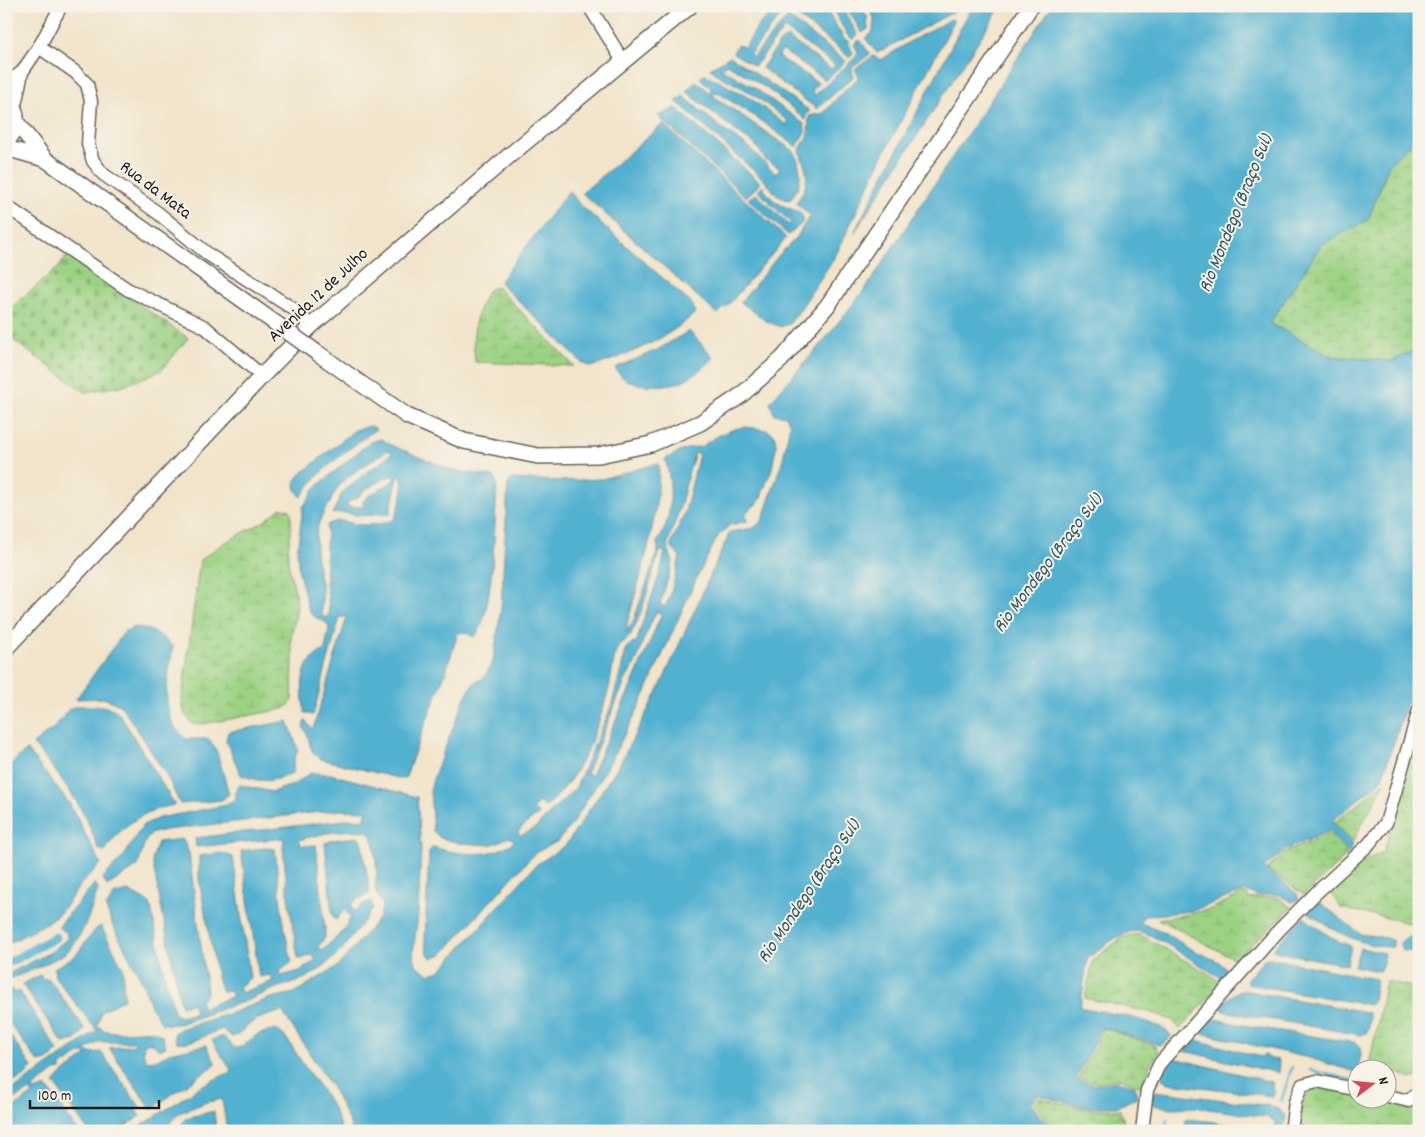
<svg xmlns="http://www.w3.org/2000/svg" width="1425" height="1137" font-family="Dekko,sans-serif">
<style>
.wetland{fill:url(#wetland-marsh);stroke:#5c7750}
.cemetery{fill:url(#cemetery-stones);stroke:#5c7750}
.water{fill:#52b1d0;stroke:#376676;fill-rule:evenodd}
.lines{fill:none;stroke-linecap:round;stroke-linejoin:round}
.stream{stroke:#52b1d0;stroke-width:2.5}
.canal{stroke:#52b1d0;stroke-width:9}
.minor-casing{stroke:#676259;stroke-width:15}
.major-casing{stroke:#676259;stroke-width:18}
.minor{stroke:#fff;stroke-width:12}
.major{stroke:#fff;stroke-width:15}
.major-bridge-casing{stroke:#676259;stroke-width:18;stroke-linecap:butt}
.major-bridge{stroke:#fff;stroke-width:15}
.labels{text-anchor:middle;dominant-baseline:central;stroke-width:4;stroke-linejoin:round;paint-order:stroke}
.street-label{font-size:18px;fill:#1c1c1c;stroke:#f7f3e8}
.water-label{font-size:19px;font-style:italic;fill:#325864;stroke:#f7f3e8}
</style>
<defs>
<pattern id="wetland-marsh" width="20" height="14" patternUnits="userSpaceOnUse" patternTransform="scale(1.25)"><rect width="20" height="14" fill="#9cd283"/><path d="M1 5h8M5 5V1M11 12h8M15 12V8" fill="none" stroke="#86b471"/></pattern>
<pattern id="cemetery-stones" width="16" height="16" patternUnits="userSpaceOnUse" patternTransform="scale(1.25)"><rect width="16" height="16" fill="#9cd283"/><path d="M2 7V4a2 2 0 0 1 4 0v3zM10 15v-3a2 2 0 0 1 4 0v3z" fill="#86b471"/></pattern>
</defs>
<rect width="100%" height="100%" fill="#f7f3e8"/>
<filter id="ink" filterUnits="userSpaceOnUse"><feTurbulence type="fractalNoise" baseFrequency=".02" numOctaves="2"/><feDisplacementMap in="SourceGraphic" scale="10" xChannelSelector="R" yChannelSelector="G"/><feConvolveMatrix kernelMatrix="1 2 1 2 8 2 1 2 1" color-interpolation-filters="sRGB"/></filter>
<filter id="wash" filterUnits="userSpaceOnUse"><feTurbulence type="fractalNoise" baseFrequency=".0096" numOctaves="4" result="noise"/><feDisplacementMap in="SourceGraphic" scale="20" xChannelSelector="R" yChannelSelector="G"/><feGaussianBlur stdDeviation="1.12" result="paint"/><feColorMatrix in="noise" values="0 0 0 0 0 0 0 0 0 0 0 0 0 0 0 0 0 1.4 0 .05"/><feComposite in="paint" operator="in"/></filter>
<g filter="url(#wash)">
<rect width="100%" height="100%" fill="#f1e4ca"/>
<path class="wetland" d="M1419 135V348L1392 361 1330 356 1270 323 1321 244 1368 220 1388 165Z
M497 287 574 366 475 362C472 333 474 316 488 290Z
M281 508 290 510C294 526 287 543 288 560 289 576 297 590 297 607 296 622 287 638 293 653L292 702 284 709 203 724H192L184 713 182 699 200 560 224 543 263 522Z
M1419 720V925L1341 908 1329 891 1364 861 1384 852Z
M1385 782 1356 835 1353 841 1334 823Z
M1329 833 1348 854 1304 895 1267 869 1285 853Z
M1242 894H1247L1249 899 1258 897 1278 898 1292 908 1235 959 1158 919 1185 915 1211 909Z
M1139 934 1214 977 1221 984 1180 1029 1172 1020 1153 1013 1085 998 1093 960 1123 937Z
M1386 981 1412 987 1408 991 1411 995 1419 991V1076L1411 1079 1384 1067 1380 1069H1373L1369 1066Z
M1104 1028 1155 1046 1159 1051 1150 1065 1143 1088 1120 1078 1097 1083 1079 1078Z
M1319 1086 1357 1094 1358 1100H1383L1419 1107V1131H1298L1303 1102 1308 1090Z
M1039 1098 1088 1109 1120 1110 1127 1131H1053L1054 1128 1034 1104Z"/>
<path class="cemetery" d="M68 255 188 338 162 370 126 385 85 392 6 335V312L59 267Z"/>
<path class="water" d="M776 6H796L792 13 785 10 750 54 753 57 788 17 846 61 825 80 782 50 778 57 819 83 812 91 814 96 856 57 858 52 854 44 860 40 870 54 852 68 853 77 817 109 762 68 778 45 787 37 831 69 835 65 784 28 755 66 733 53 737 45 745 47 758 26Z
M803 6H824L845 40 849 41 850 47 853 53 849 58 840 49 797 16Z
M831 6H841L858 35 853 39 848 36Z
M846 6H861L867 16 868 29 862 33Z
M867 6H959L955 11 877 53 865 38 873 32 874 18Z
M974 6H1001L854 233 967 16Z
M1052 6H1419V135L1389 165 1368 220 1321 245 1270 323 1330 356 1392 361 1419 348V691L1407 704 1381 781 1332 821 1353 843 1350 854 1329 831 1285 850 1264 868 1297 894 1299 900 1292 902 1279 895H1256L1245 891 1192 911 1143 916 1141 923 1167 934 1189 948 1219 962 1230 974 1224 979C1206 971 1150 929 1135 931 1118 933 1102 948 1088 958L1080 1007C1103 1013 1156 1018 1171 1035L1167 1042 1159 1045 1102 1027 1076 1079 1095 1085 1117 1081 1135 1086 1137 1097 1117 1107H1086L1038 1095 1031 1104 1041 1117 1052 1127 1051 1131H350L351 1126 334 1091 282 1011C271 1015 256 1018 248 1025 241 1031 242 1034 232 1037L222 1029C207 1034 192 1045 176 1042L174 1034 180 1029 234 1012 271 998 294 993 338 966 379 918 383 905 375 891 377 871 374 843 369 832C349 827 319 834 299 840L302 846 316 845 325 929V938L317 948 323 950 342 932 351 918 345 909 336 920 332 915 325 843 332 840 357 837 361 839 370 893 354 901 351 906 355 911 364 904 371 901 373 909 340 952 318 971 297 982 278 987 251 999 179 1024H162L151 1006 142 981 113 926 106 908 115 894 128 891 150 903 165 978 175 1014 181 1017 195 1012 192 1003 181 1006 152 860 158 842 183 839 189 853 207 993 200 1001 203 1008 233 996 230 991 222 992 217 977 199 879V856L222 853 233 857 250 978 239 987 241 993 273 981 270 975 259 977 241 851 265 848 275 849C279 887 282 925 292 962L279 972 281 976 300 971 316 960 312 955 301 959 298 958 288 897 283 848 284 838 196 847 195 838 353 819 364 820 367 811 338 810 165 830 150 834 144 844 138 866 107 886 103 878 124 856 143 825 159 818 222 806 236 799V789L240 785 272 792 293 785 311 773 330 774 417 797 421 849 418 915 413 953 416 965 429 974 440 971 536 865 566 845 619 765 660 687 730 532 754 528 762 521 783 459 790 424 786 416 774 414 770 402 821 344 866 288Z
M951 19 954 21 882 157 836 255 799 311 790 323 781 327 766 321 741 302 779 255 797 237 810 215 796 203C810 183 809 173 799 151L808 135 809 116 824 113 838 97 859 77 855 69 873 56 881 60 909 42Z
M730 56 810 111 806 115 805 120C782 97 755 80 727 64L721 68 755 88 804 124 805 131 797 147 754 116 717 92 713 96 795 152C802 173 803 181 791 199L787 200 778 196 762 178 676 101 683 96 725 131 750 148 776 174 780 168 765 159 755 144 742 136 686 91 696 81 710 93 711 88 700 78 705 74 753 100 786 125 788 121 750 92 716 74 710 68Z
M676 108 761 183 746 197 658 116Z
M663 124 786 238 730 303 717 314 582 193Z
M763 185C768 201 786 208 800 212L803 218 802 223 788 235 748 199 756 194 789 225 791 223 758 191Z
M568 192H571L578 203 693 305 695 313C668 339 626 356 591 367L581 362 504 287 500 281Z
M689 331 709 352 713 359C703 368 692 377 680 382 676 384 670 384 665 385 646 386 625 386 615 368L659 349Z
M371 426 376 429C349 449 319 469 301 497 293 487 293 482 302 473L355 430Z
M746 427 767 430 775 435 776 447 772 468 759 502 746 512 747 521 730 525 718 536 696 579 640 705 607 768 572 824 558 841 535 853 442 954 431 958 427 952 425 940 429 851 433 847C459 855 492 859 515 841L509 837 491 845 459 843 440 838 433 831 430 791 434 776 466 695 474 683 484 678 493 662 501 609 508 484 511 479 559 481 602 479 655 464 659 465C659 518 641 574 627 624V632L634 619 658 551 657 542C673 522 673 483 665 459 676 454 688 446 701 447 715 437 728 429 746 427ZM695 453 699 454 685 512 670 546 680 557 670 597 665 607 660 604 673 562 667 545 681 504 689 471ZM660 551 665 552C659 582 645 611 637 641L627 647 611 707 576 787 534 829 520 836 518 832 523 826 539 814 533 810 538 802 546 807C581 776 597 732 609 688 611 679 614 653 618 647 620 643 627 641 629 637 643 617 651 575 660 551ZM656 612 662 613 633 682 591 775 586 774 626 679 637 660 643 641Z
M381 439 393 446 452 470 495 477 497 485C495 514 494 619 474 637L464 632 458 633 446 671 416 748 406 777 401 779 321 759C305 749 313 740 303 727L305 720 312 729 314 726 347 617H340L313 715 305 713C302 697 299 671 312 659 316 655 321 652 325 649L329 629 327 623 313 616 309 611 299 573 297 552 303 507 316 487 370 442ZM388 450 392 452 380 464 368 471 343 492 332 514C350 509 359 521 377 513L385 515 390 513 397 480 400 475C407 487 399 508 394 520 385 523 375 525 366 525 349 525 344 516 327 525 326 544 325 563 326 582 327 594 330 605 328 617H323C319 608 324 597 322 587 317 566 311 536 322 516 324 511 327 507 330 503 334 493 338 485 347 478 359 467 375 460 388 450ZM392 475 395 478C387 488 372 491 363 501L364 507H350L347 504 349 501 357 498 364 490Z
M134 627C151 629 161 634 173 647 169 672 161 700 173 724 176 730 182 734 186 739H209L217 752 229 794 222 800 180 804 169 780 143 738 121 706 105 698 76 699 125 631Z
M77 706H102L114 709 120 715 175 805C145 809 120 826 105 851L98 849C85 807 61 777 33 744L56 726 69 709Z
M288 721 298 750 294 760 293 773C272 782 262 783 241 775L226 741 228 732Z
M27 750 69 803 101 864 81 884 61 912 43 925 6 945V768Z
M95 883 98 889C91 910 85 932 70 949 62 958 19 976 6 980V975L51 952 67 939V933L58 927Z
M1316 903 1322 904 1360 934 1387 938 1393 941V947C1364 948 1329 929 1307 911Z
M1303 917 1335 940 1351 946 1347 965 1278 952 1273 949Z
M101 926 123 968 124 999 102 1011 97 1025C109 1038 136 1029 151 1031 155 1032 159 1034 162 1035L166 1047 159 1050 151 1042 144 1044 143 1053 147 1061 156 1060 169 1053 206 1045 216 1064 151 1109 109 1048 135 1045 136 1042H99L86 1050 88 1053 101 1052 140 1107 135 1109 140 1116 118 1131H88L54 1083 62 1074 86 1056 83 1052 61 1066V1070L55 1071 33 1088 35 1091 47 1087 78 1131H8L6 1128V1113L33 1094 30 1090 9 1102 6 1106V1095L97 1031 55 977 54 968 75 956 96 929Z
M1414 935 1419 936V952L1402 951 1400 943 1403 940Z
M1360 948 1384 953 1383 964 1379 971 1354 966Z
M1269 958 1376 979 1373 1001 1370 1005 1364 1004 1248 984 1246 980 1265 959Z
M40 975 44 979H49L85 1029 76 1040 63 1043 26 990 23 984Z
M9 987 13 992H20L58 1051C51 1057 47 1063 37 1061L6 1018V989Z
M1241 990 1366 1012 1369 1014V1027L1366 1033 1361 1035 1223 1011 1221 1007C1226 999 1232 994 1241 990Z
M1211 1018 1236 1024 1357 1043 1360 1046 1361 1055 1357 1071H1352L1309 1058 1197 1032Z
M275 1029C288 1036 293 1049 301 1061 316 1084 335 1102 341 1131H227L222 1099 207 1102 179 1113 167 1127 160 1131H134L201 1086 232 1071 219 1052 212 1040 223 1036 235 1048 241 1047 257 1035Z
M6 1030 32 1067 24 1077 15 1081 12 1080 6 1072Z
M1192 1039 1261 1057 1264 1054 1271 1059 1279 1060 1278 1073 1184 1051Z
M1174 1058 1272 1082 1274 1090 1272 1096 1169 1083 1162 1079C1162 1070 1167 1063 1174 1058Z
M1155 1091 1270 1106 1280 1110 1286 1116 1284 1131H1276L1275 1121 1267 1117 1194 1107 1172 1108 1152 1105V1094Z
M214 1111 216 1131H177L186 1118Z
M1186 1119C1202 1121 1226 1121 1239 1131H1184Z"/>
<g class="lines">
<path class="stream" d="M1310 1070 1354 1081
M1281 1102 1292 1067
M1166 1131 1167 1119
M1257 1131V1130"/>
<path class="canal" d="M6 964 56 937"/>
</g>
</g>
<g filter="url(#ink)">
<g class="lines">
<g class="minor-casing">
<path id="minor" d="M589 6 623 61
M39 47 75 72 87 84 91 101 88 144 93 161 103 174 158 213 209 255 295 310 311 326
M6 84 22 72 39 47 61 6
M14 110 22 72
M6 206 127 289 205 327 262 376
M1388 1096 1409 1101 1419 1091
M1142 1131 1147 1090 1160 1063 1280 929 1316 893 1368 845 1386 823 1419 710
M1291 1131 1295 1102 1302 1085 1317 1081 1358 1090"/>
</g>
<g class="major-casing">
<path id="major" d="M6 100C21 111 18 130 6 142
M17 123 45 159 278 325
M6 148 45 159
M316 352 407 416 464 441 538 456 599 455 651 444 700 423 740 396 782 359 828 305 1031 6
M6 648 262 376 311 326 510 155 690 6"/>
</g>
<use href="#minor" class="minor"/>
<use href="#major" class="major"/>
<g class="major-bridge-casing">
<path id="major-bridge" d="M278 325 316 352"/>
</g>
<use href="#major-bridge" class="major-bridge"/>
</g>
</g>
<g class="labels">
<g class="street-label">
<text transform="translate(155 191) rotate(37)">Rua da Mata</text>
<text transform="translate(319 296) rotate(-43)">Avenida 12 de Julho</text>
</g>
<g class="water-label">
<text transform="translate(1237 214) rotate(-68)">Rio Mondego (Braço Sul)</text>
<text transform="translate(1049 564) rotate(-53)">Rio Mondego (Braço Sul)</text>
<text transform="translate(810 892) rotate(-56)">Rio Mondego (Braço Sul)</text>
</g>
</g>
<rect width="1425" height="1137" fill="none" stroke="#f7f3e8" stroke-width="25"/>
<g transform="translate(1372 1084) rotate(74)"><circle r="24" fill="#f7f3e8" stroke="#9f9d96"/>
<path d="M0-4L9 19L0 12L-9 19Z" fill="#d1495b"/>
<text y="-8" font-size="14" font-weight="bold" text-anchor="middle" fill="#1c1c1c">N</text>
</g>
<path d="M30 1100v8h129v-8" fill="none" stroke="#1c1c1c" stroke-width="2.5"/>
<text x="38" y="1100" font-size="15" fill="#1c1c1c" stroke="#f7f3e8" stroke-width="4" paint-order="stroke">100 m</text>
</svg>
